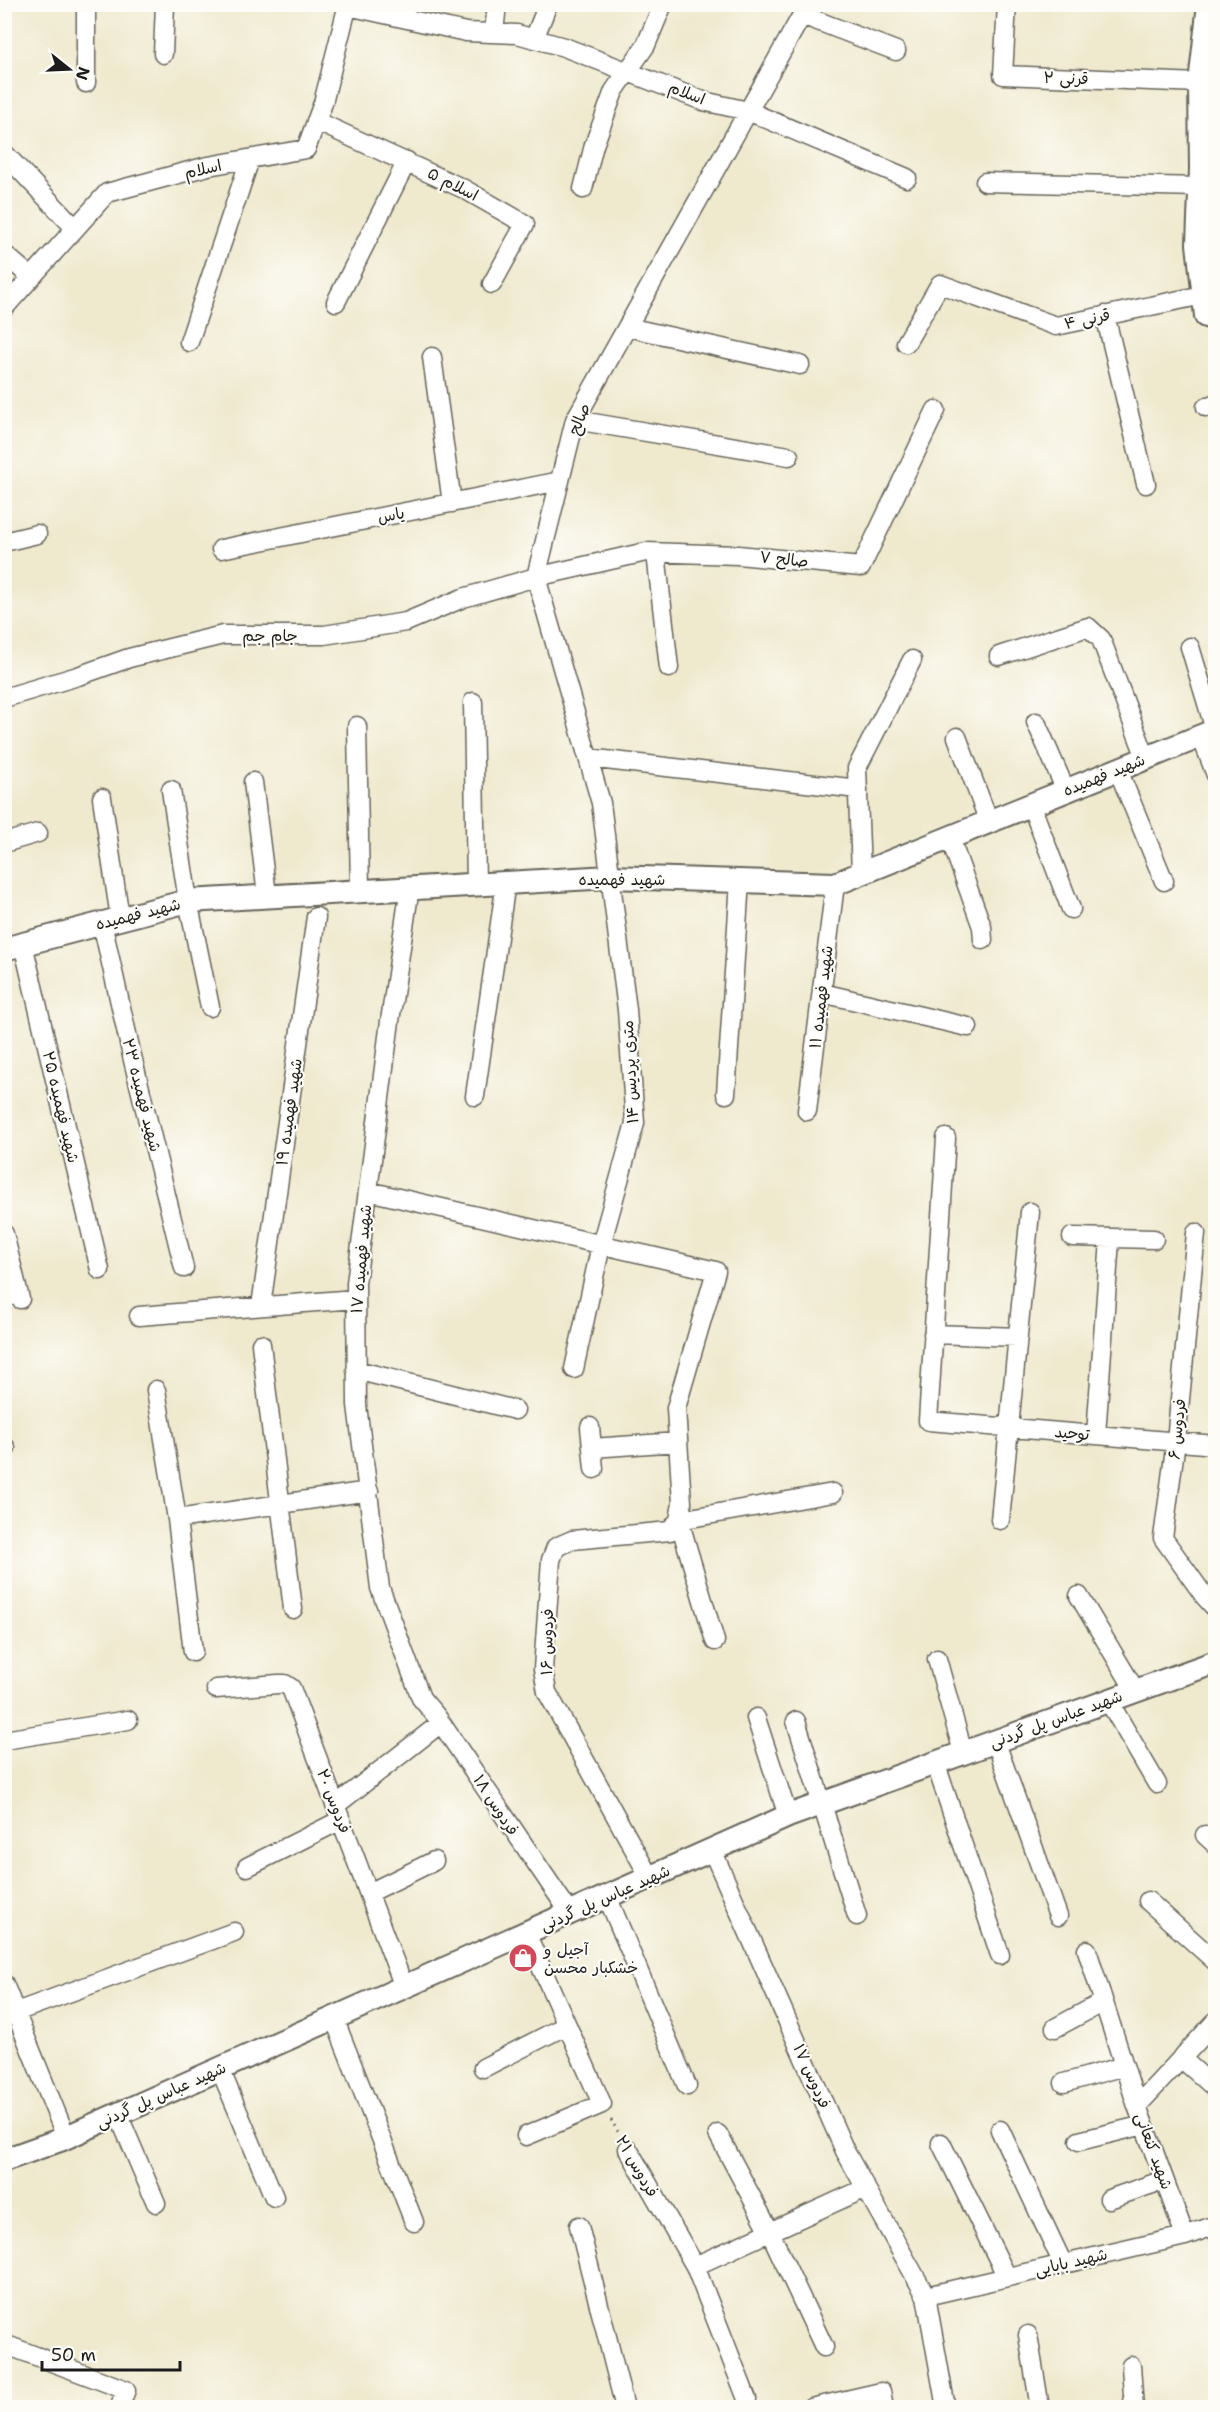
<svg xmlns="http://www.w3.org/2000/svg" width="1220" height="2412" font-family="'Shantell Sans','Playpen Sans Arabic',sans-serif">
<style>
.lines{fill:none;stroke-linecap:round;stroke-linejoin:round}
.minor-casing{stroke:#66645a;stroke-width:21}
.tertiary-casing{stroke:#66645a;stroke-width:26}
.path{stroke:#66645a;stroke-width:3;stroke-dasharray:1.5 4.5;stroke-linecap:butt}
.minor{stroke:#fff;stroke-width:18}
.tertiary{stroke:#fff;stroke-width:22}
.labels{text-anchor:middle;dominant-baseline:central;stroke-width:4.5;stroke-linejoin:round;paint-order:stroke}
.street-label{font-size:16px;fill:#1c1c1c;stroke:#fdfcf7}
.poi-label{font-size:16px;fill:#1c1c1c;stroke:#fdfcf7;text-anchor:start}
</style>
<rect width="100%" height="100%" fill="#fdfcf7"/>
<filter id="ink" filterUnits="userSpaceOnUse"><feTurbulence type="fractalNoise" baseFrequency=".0167" numOctaves="2"/><feDisplacementMap in="SourceGraphic" scale="12" xChannelSelector="R" yChannelSelector="G"/><feConvolveMatrix kernelMatrix="1 2 1 2 8 2 1 2 1" color-interpolation-filters="sRGB"/></filter>
<filter id="wash" filterUnits="userSpaceOnUse"><feTurbulence type="fractalNoise" baseFrequency=".008" numOctaves="4" result="noise"/><feDisplacementMap in="SourceGraphic" scale="24" xChannelSelector="R" yChannelSelector="G"/><feGaussianBlur stdDeviation="1.35" result="paint"/><feColorMatrix in="noise" values="0 0 0 0 0 0 0 0 0 0 0 0 0 0 0 0 0 1.4 0 .05"/><feComposite in="paint" operator="in"/></filter>
<g filter="url(#wash)">
<rect width="100%" height="100%" fill="#efe9ce"/>
</g>
<g filter="url(#ink)">
<g class="lines">
<g class="minor-casing">
<path id="minor" d="M1007 4 1003 75 1200 83
M348 6 466 32 517 34 564 47 703 101 748 111 907 178
M802 15 896 51
M494 33 497 4
M534 39 548 4
M163 54 165 4
M86 83V4
M316 121 464 189 525 224 492 284
M4 153 75 228
M985 182 1200 187
M583 189 594 145 614 91 646 45 663 4
M4 254 31 277
M336 302 407 161
M4 308 107 193 208 166 306 149 323 103 348 4
M1105 315 1146 484
M627 327 800 365
M189 342 250 159
M906 343 940 284 1056 326 1203 295
M432 357 452 503
M1206 407 1216 403
M575 420 789 456
M4 542 37 534
M221 549 560 481
M656 553 669 668
M1190 647 1215 730
M999 656 1088 627 1101 639 1146 758
M4 698 78 676 129 658 223 635H324L406 622 463 598 536 577 646 552 738 555 861 567 936 410
M473 702 476 884
M1036 722 1066 791
M357 726 360 890
M1201 736 1216 775
M957 737 989 822
M588 758 858 789
M1118 770 1164 881
M253 782 267 895
M171 790 188 901 210 1007
M102 798 120 918
M1031 805 1071 909
M950 838 982 927 983 940
M4 843 38 833
M861 874 857 768 912 660
M410 887 390 1021 356 1283 357 1405 380 1588 421 1698 437 1717 570 1913
M102 923 132 1056 184 1268
M23 944 100 1270
M822 993 968 1027
M726 1094 740 881
M475 1096 506 882
M807 1111 835 884
M946 1138 928 1421 1216 1445
M368 1191 716 1271 676 1408 682 1503 679 1520 715 1641
M1196 1233 1176 1441 1163 1538 1205 1597 1216 1609
M4 1234 20 1299
M1072 1237 1154 1239
M261 1306 316 917
M139 1316 355 1299
M933 1334 1018 1337
M261 1344 293 1609
M574 1369 601 1245 635 1123 627 1010 601 803 536 577 575 420 802 15V4
M356 1370 515 1410
M156 1390 177 1519 369 1491
M590 1427 594 1469
M1096 1435 1110 1240
M4 1448H6
M592 1448 678 1442
M177 1519 193 1652
M679 1520 833 1493
M1000 1520 1030 1212
M1079 1596 1135 1690
M937 1659 963 1752
M216 1689 278 1684H285L291 1688 404 1987
M1108 1700 1157 1784
M756 1718 788 1816
M796 1721 857 1916
M4 1740 128 1720
M995 1740 1058 1916
M935 1762 1000 1955
M336 1805 441 1723
M1205 1835 1216 1845
M712 1850 845 2151 926 2296 946 2408
M247 1867 341 1820
M650 1878 547 1692 543 1669 551 1560 556 1547 572 1540 670 1531 679 1520
M369 1893 434 1861
M607 1896 687 2086
M1148 1901 1216 1962
M526 1933 602 2104 526 2136
M1087 1950 1137 2106 1185 2236
M4 1984 66 2137
M4 2014 16 2012 234 1932
M334 2018 414 2222
M1055 2028 1103 2002
M1181 2058 1216 2089
M483 2068 567 2025
M220 2069 274 2197
M1064 2083 1124 2066
M1137 2106 1216 2021
M118 2114 156 2203
M1000 2130 1063 2264
M718 2134 770 2232 824 2347
M1079 2141 1144 2125
M941 2143 1007 2277
M628 2149 695 2266 747 2399
M1109 2199 1164 2180
M579 2226 625 2408
M695 2266 866 2188
M926 2296 1185 2236 1216 2225
M1028 2335 1040 2408
M4 2344 126 2390 119 2408
M1131 2366 1134 2408
M811 2408 881 2392 884 2408"/>
</g>
<g class="tertiary-casing">
<path id="tertiary" d="M1209 4 1200 83 1201 169 1198 244 1206 316 1216 319
M4 949 188 901 610 877 835 884 1216 730
M4 2160 60 2140 788 1816 1216 1662"/>
</g>
<path class="path" d="M611 2120 620 2135"/>
<use href="#minor" class="minor"/>
<use href="#tertiary" class="tertiary"/>
</g>
</g>
<defs>
<g id="shop-disc" transform="scale(1.5)"><circle r="9.5" fill="#d1495b" stroke="#fdfcf7"/><path d="M-5-2.5h2.3a2.7 3.5 0 0 1 5.4 0H5L5.5 6h-11ZM-1.5-2.5h3a1.5 2.3 0 0 0-3 0Z" fill="#fff"/></g>
</defs>
<g fill-rule="evenodd">
<use href="#shop-disc" x="523" y="1958"/>
</g>
<g class="labels">
<g class="street-label">
<text transform="translate(1066 78) rotate(2)">قرنی ۲</text>
<text transform="translate(687 93) rotate(21)">اسلام</text>
<text transform="translate(203 169) rotate(-13)">اسلام</text>
<text transform="translate(453 184) rotate(27)">اسلام ۵</text>
<text transform="translate(1087 319) rotate(-12)">قرنی ۴</text>
<text transform="translate(579 419) rotate(-68)">صالح</text>
<text transform="translate(391 515) rotate(-11)">یاس</text>
<text transform="translate(784 559) rotate(6)">صالح ۷</text>
<text x="270" y="635">جام جم</text>
<text transform="translate(1104 775) rotate(-22)">شهید فهمیده</text>
<text x="622" y="879">شهید فهمیده</text>
<text transform="translate(138 914) rotate(-14)">شهید فهمیده</text>
<text transform="translate(821 997) rotate(-83)">شهید فهمیده ۱۱</text>
<text transform="translate(630 1072) rotate(-93)">۱۴ متری پردیس</text>
<text transform="translate(142 1095) rotate(76)">شهید فهمیده ۲۳</text>
<text transform="translate(61 1107) rotate(77)">شهید فهمیده ۲۵</text>
<text transform="translate(289 1112) rotate(-82)">شهید فهمیده ۱۹</text>
<text transform="translate(361 1259) rotate(-85)">شهید فهمیده ۱۷</text>
<text transform="translate(1177 1429) rotate(-84)">فردوس ۶</text>
<text transform="translate(1072 1433) rotate(5)">توحید</text>
<text transform="translate(547 1642) rotate(-89)">فردوس ۱۶</text>
<text transform="translate(1056 1719) rotate(-20)">شهید عباس پل گردنی</text>
<text transform="translate(334 1801) rotate(69)">فردوس ۲۰</text>
<text transform="translate(496 1805) rotate(57)">فردوس ۱۸</text>
<text transform="translate(605 1898) rotate(-24)">شهید عباس پل گردنی</text>
<text transform="translate(812 2076) rotate(66)">فردوس ۱۷</text>
<text transform="translate(161 2095) rotate(-24)">شهید عباس پل گردنی</text>
<text transform="translate(1154 2151) rotate(70)">شهید کنعانی</text>
<text transform="translate(637 2166) rotate(60)">فردوس ۲۱</text>
<text transform="translate(1071 2262) rotate(-13)">شهید بابایی</text>
</g>
<g class="poi-label">
<text x="544" y="1949">آجیل و<tspan x="544" dy="18">خشکبار محسن</tspan></text>
</g>
</g>
<rect width="1220" height="2412" fill="none" stroke="#fdfcf7" stroke-width="24"/>
<g transform="translate(69 69) rotate(108)" stroke="#fdfcf7" stroke-width="4.5" paint-order="stroke">
<path d="M0-4.5L10 22L0 15L-10 22Z" fill="#1c1c1c"/>
<text y="-9" font-size="16" font-weight="bold" text-anchor="middle" fill="#1c1c1c">N</text>
</g>
<path d="M42 2361v9h138v-9" fill="none" stroke="#1c1c1c" stroke-width="3"/>
<text x="51" y="2361" font-size="18" fill="#1c1c1c" stroke="#fdfcf7" stroke-width="4.5" paint-order="stroke">50 m</text>
</svg>
